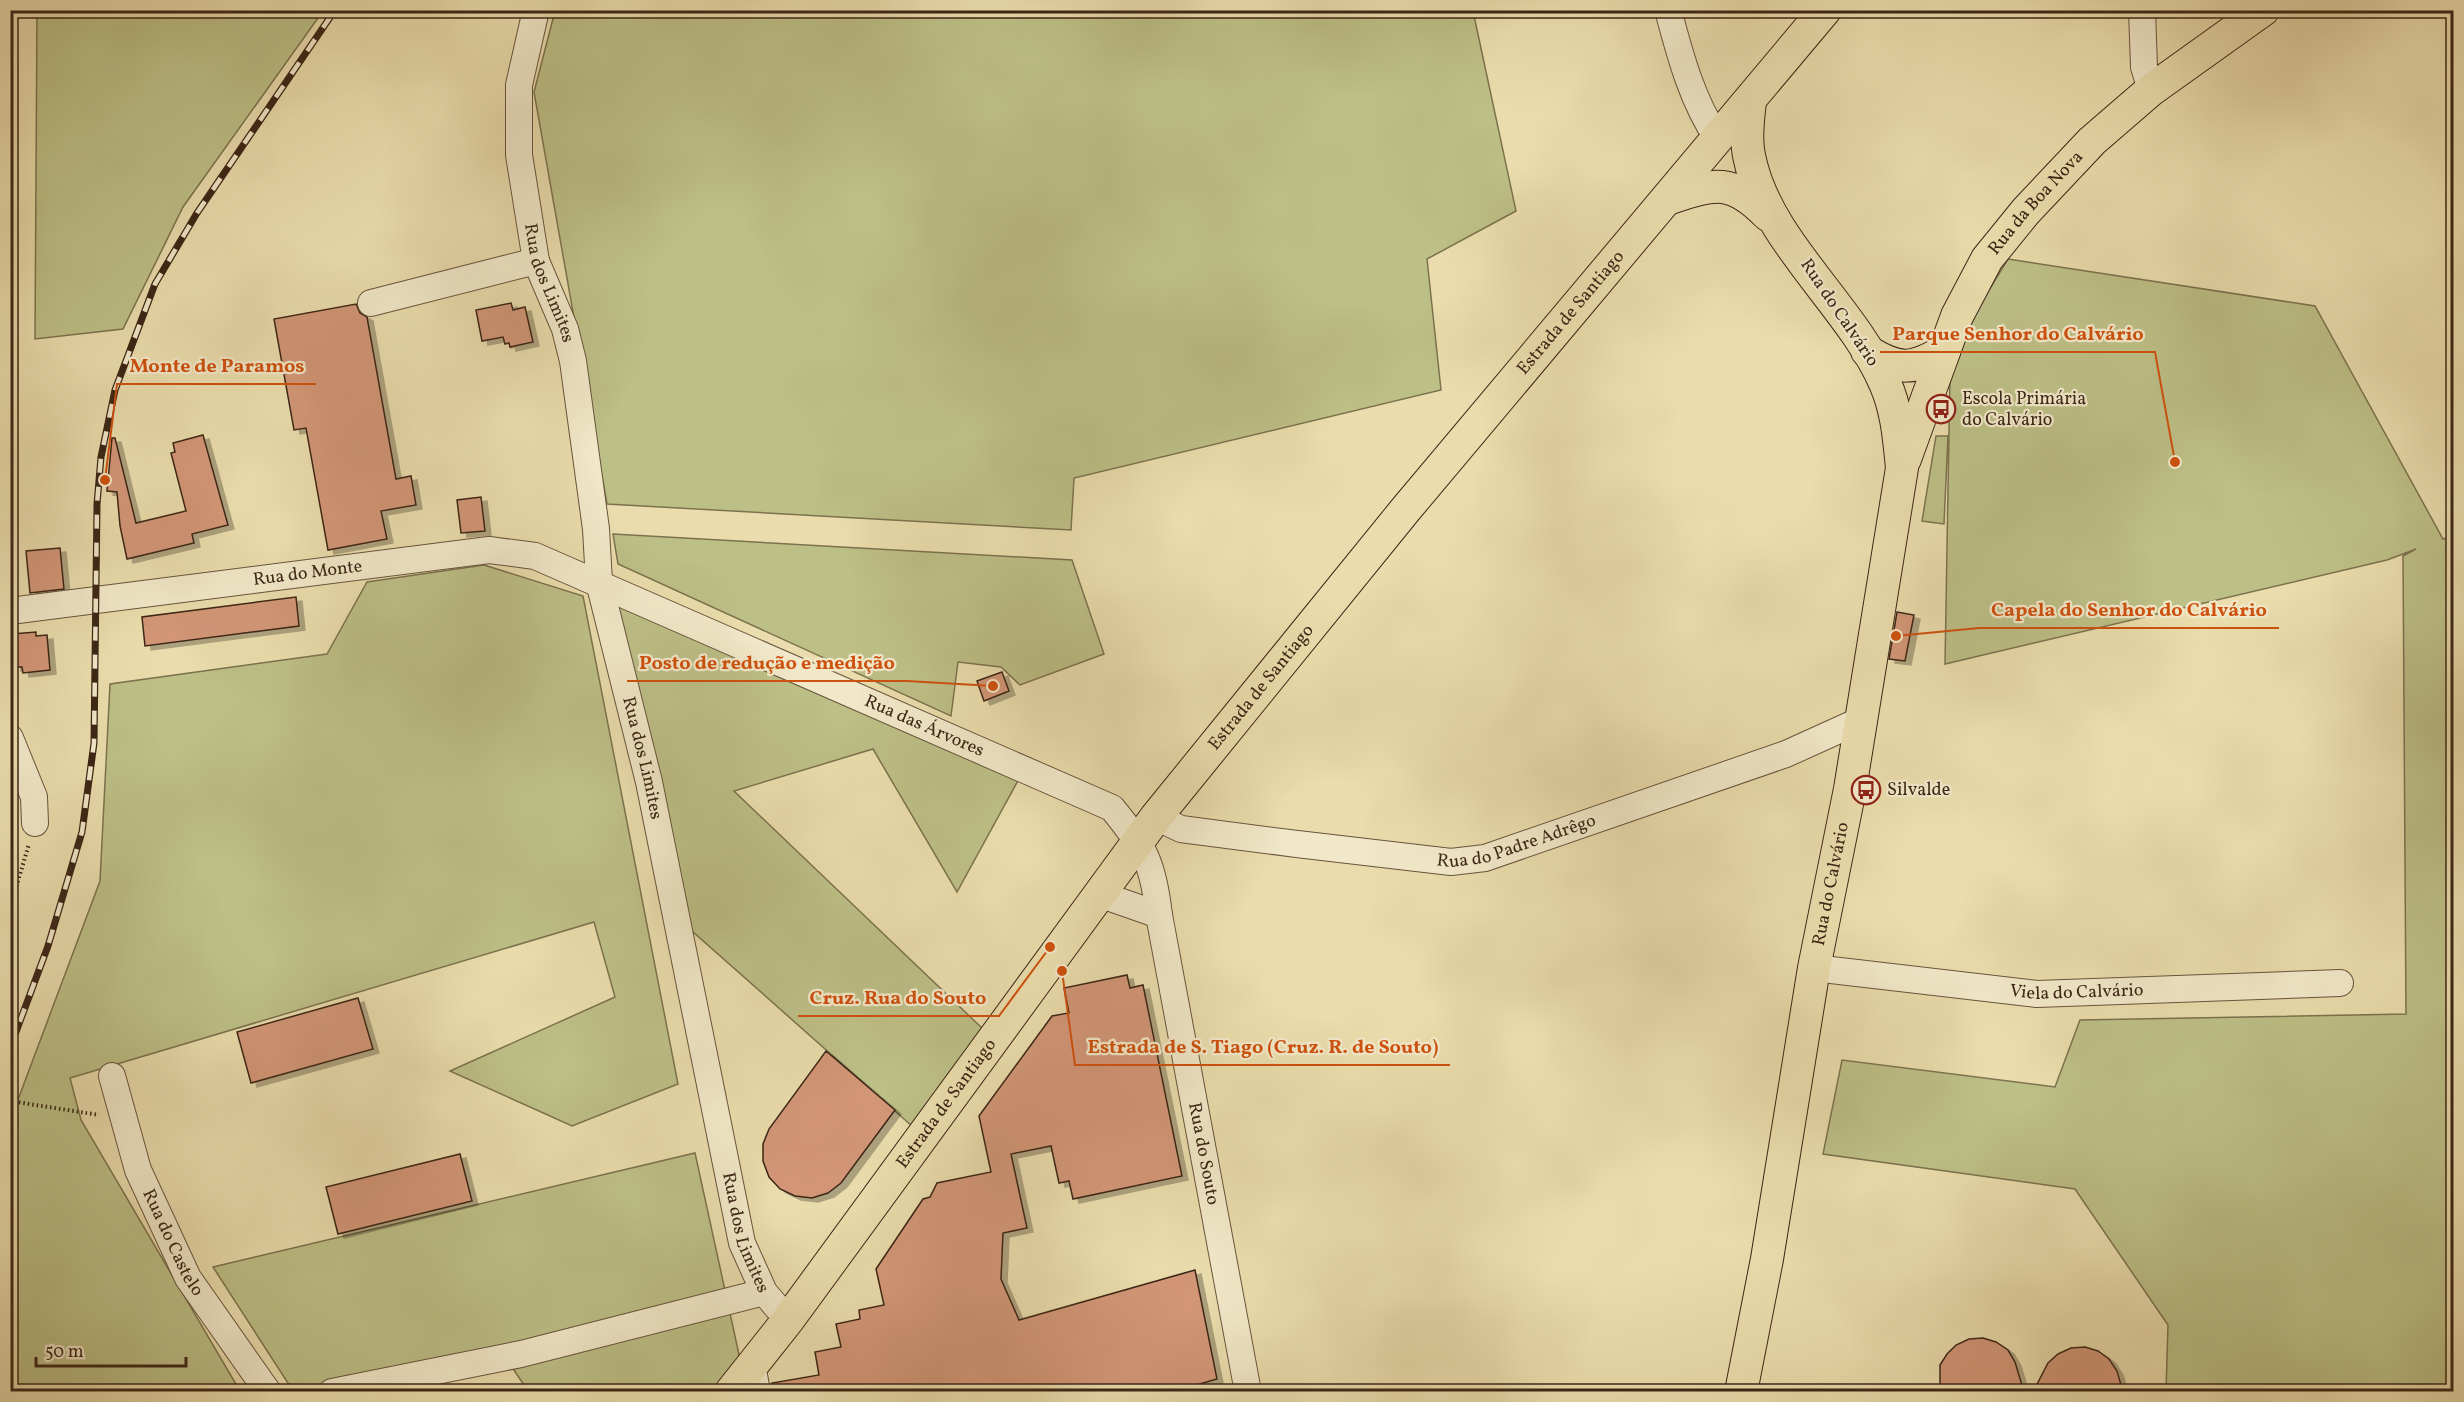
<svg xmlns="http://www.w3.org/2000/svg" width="2464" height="1402" font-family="Vollkorn,serif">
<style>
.green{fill:#bcbf86;stroke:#7c724e;stroke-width:1.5}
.building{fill:#d29677;stroke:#3c2616;stroke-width:1.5;filter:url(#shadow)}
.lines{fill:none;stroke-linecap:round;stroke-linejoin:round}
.minor-casing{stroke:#68543c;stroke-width:28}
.major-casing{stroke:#3c2616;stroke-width:34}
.path{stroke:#3c2616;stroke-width:4;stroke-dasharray:1.5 3;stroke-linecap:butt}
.minor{stroke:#f1e8c9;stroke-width:26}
.major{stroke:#eadcac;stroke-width:32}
.rail-casing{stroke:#3c2616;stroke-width:7}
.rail{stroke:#f1e8c9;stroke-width:4.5;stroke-dasharray:14;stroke-linecap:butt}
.labels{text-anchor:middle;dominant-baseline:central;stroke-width:4.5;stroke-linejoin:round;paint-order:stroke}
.street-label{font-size:18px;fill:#3c2616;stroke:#f1e8c9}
.poi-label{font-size:18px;fill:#3c2616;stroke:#f1e8c9;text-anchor:start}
.leader{fill:none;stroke:#ce510e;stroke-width:2}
.callout-dot{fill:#ce510e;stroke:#f1e8c9;stroke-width:2}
.callout-label{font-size:20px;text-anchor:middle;font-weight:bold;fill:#ce510e;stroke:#f1e8c9;stroke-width:4.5;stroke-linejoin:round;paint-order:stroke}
</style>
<defs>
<filter id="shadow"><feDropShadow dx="6" dy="4" stdDeviation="0" flood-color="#0004"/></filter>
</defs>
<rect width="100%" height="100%" fill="#eadcac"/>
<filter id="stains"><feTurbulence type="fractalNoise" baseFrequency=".00333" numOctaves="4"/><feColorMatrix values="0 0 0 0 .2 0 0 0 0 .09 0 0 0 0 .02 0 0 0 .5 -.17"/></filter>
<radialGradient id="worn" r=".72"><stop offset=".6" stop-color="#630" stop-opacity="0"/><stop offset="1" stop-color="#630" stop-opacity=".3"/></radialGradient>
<path class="green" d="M37 11H323L183 207 123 329 35 339Z
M555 11H1473L1516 211 1427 259 1441 390 1074 478 1071 530 607 504 534 92Z
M2008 259 2315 306 2443 539 2453 536V1391H2166L2168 1325 2075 1189 1823 1154 1842 1060 2055 1087 2080 1020 2406 1014 2403 556 2416 549 2387 560 1945 664 1950 374 1978 308Z
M1936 436H1948L1944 524 1922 521Z
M613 534 1072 560 1104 654 1020 685 1001 667 958 662 951 716 618 564Z
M484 565 583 596 678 1084 572 1126 450 1071 615 997 594 922 70 1078 81 1120 240 1391H11L10 1121 100 881 110 684 327 654 367 582Z
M616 600 1020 777 957 892 873 749 734 791 983 1029 913 1127 692 931Z
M695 1153 740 1359 717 1391H528L501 1351 293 1391 213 1267Z"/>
<path class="building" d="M511 303 513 310 525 307 533 342 510 347 509 343 505 344 503 337 482 341 476 310Z
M356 304 360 313 367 317 396 479 411 476 416 505 381 511 387 539 328 550 306 428 294 430 274 319Z
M203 435 228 525 192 534 194 543 127 559 120 526 117 492 107 491 112 438H115L136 523 186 511 171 453 175 452 173 443Z
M481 497 485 531 461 533 457 500Z
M60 548 64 589 30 593 26 551Z
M296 597 299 626 145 646 142 617Z
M1897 612 1914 615 1905 661 1889 659Z
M36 632V636L47 635 50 670 23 673 22 667H15L12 634Z
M1002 672 1009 691 984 701 977 681Z
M1127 975 1130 988 1143 985 1182 1176 1073 1199 1069 1181 1059 1183 1051 1146 1011 1154 1027 1228 1003 1233 1001 1279 1019 1320 1195 1270 1217 1379 1172 1392H773L772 1383 819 1375 815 1352 841 1347 836 1324 860 1319 859 1310 884 1305 876 1269 923 1199 930 1197 937 1183 991 1172 979 1116 1052 1016 1069 1013 1064 988Z
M358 998 373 1049 251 1083 237 1032Z
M826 1051 895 1110 841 1183 828 1193 812 1198 795 1196 780 1189 769 1177 763 1161V1144L769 1129Z
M460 1154 472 1201 338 1234 326 1187Z
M1983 1338 1996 1342 2008 1350 2015 1362 2024 1392H1940V1365L1947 1354 1956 1345 1969 1339Z
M2085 1347 2098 1351 2109 1359 2117 1371 2123 1392H2033L2048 1363 2058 1354 2071 1348Z"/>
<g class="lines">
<g class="minor-casing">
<g id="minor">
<path id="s1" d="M536 10 519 85V155L536 261 565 329 573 361 596 529 599 582 649 782 742 1243 764 1292 788 1320"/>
<path d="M1668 10C1680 55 1692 101 1718 139"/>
<path d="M2142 10 2144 67 2151 90"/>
<path d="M371 303 536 261"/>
<path id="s2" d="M10 611 489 550 535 556 1112 808C1145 848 1153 863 1159 915L1248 1392"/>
<path d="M10 738 34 797 35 823"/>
<path id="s3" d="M1156 817 1181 829 1297 844 1451 862 1485 858 1786 754 1861 720"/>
<path d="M1099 894 1159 915"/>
<path id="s4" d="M1814 968 2037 994 2340 983"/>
<path id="s5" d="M112 1076 138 1170 188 1278 268 1392"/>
<path d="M752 1364 757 1392"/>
<path d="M332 1392 521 1354 764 1292"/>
</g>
</g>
<g class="major-casing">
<g id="major">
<path d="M1670 198C1715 183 1732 178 1768 215"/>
<path d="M1867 351C1899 371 1913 370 1944 351"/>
<path id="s6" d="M1905 459 1957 316 1987 259 2026 211 2092 141 2151 90 2263 10"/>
<path id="s7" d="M731 1392 788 1320 1156 817 1406 509 1825 10"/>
<path id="s8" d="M1741 1392 1767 1259 1814 968 1850 789 1902 468C1899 438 1897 410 1885 383 1852 307 1767 241 1750 160 1745 141 1748 120 1750 101"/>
</g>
</g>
<path class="path" d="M10 908 29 844
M10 1101 99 1115"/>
<use href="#minor" class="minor"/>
<use href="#major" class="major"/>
<g class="rail-casing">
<path id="rail" d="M10 1048 48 946 82 832 94 743 97 504 101 457 115 390 155 284 197 213 335 10"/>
</g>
<use href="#rail" class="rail"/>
</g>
<defs>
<g id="bus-ring" transform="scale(1.5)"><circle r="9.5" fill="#f1e8c9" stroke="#8f2418" stroke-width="1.5"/><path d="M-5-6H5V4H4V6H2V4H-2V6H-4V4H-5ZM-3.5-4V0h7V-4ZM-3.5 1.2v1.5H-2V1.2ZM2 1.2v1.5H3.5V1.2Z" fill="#8f2418"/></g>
</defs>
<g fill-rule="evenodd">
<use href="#bus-ring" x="1941" y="409"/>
<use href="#bus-ring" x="1866" y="790"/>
</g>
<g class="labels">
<g class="street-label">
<text stroke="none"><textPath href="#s6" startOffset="291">Rua da Boa Nova</textPath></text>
<text stroke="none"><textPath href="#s1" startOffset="279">Rua dos Limites</textPath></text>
<text transform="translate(1839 313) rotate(56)">Rua do Calvário</text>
<text stroke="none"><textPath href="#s7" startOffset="1368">Estrada de Santiago</textPath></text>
<text stroke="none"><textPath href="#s2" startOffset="300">Rua do Monte</textPath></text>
<text stroke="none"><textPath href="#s7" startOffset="882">Estrada de Santiago</textPath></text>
<text stroke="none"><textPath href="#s2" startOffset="954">Rua das Árvores</textPath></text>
<text stroke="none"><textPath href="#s1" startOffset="765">Rua dos Limites</textPath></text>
<text stroke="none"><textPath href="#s3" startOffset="368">Rua do Padre Adrêgo</textPath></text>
<text stroke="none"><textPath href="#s8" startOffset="516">Rua do Calvário</textPath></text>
<text stroke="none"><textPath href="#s4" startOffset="264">Viela do Calvário</textPath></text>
<text stroke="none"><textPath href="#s7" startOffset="360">Estrada de Santiago</textPath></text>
<text stroke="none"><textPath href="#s2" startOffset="1521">Rua do Souto</textPath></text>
<text stroke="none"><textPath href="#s1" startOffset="1251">Rua dos Limites</textPath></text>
<text stroke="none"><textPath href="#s5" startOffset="178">Rua do Castelo</textPath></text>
</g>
<g class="poi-label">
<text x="1962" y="399">Escola Primária<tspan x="1962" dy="21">do Calvário</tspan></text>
<text x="1887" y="790">Silvalde</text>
</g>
</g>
<path class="leader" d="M2175 462L2155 352H1880M105 480L117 384H316M1896 636L1979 628H2279M993 686L907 681H627M1050 947L999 1016H798M1062 971L1075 1065H1450"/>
<g class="callout-dot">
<circle cx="2175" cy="462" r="6"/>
<circle cx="105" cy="480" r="6"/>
<circle cx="1896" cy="636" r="6"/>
<circle cx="993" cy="686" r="6"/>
<circle cx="1050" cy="947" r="6"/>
<circle cx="1062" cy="971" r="6"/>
</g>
<g class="callout-label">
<text x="2018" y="340">Parque Senhor do Calvário</text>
<text x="217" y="372">Monte de Paramos</text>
<text x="2129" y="616">Capela do Senhor do Calvário</text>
<text x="767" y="669">Posto de redução e medição</text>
<text x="898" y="1004">Cruz. Rua do Souto</text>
<text x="1263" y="1053">Estrada de S. Tiago (Cruz. R. de Souto)</text>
</g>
<rect width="2464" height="1402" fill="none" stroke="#eadcac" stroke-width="36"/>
<rect x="12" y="12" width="2440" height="1378" fill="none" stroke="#3c2616" stroke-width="3"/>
<rect x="18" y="18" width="2428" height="1366" fill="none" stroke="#3c2616" stroke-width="1.5"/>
<path d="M36 1357v9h150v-9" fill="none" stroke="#3c2616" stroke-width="3"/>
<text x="45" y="1357" font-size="18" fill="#3c2616" stroke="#f1e8c9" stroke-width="4.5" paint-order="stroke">50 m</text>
<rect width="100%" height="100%" filter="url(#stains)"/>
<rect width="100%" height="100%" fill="url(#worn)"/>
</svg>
